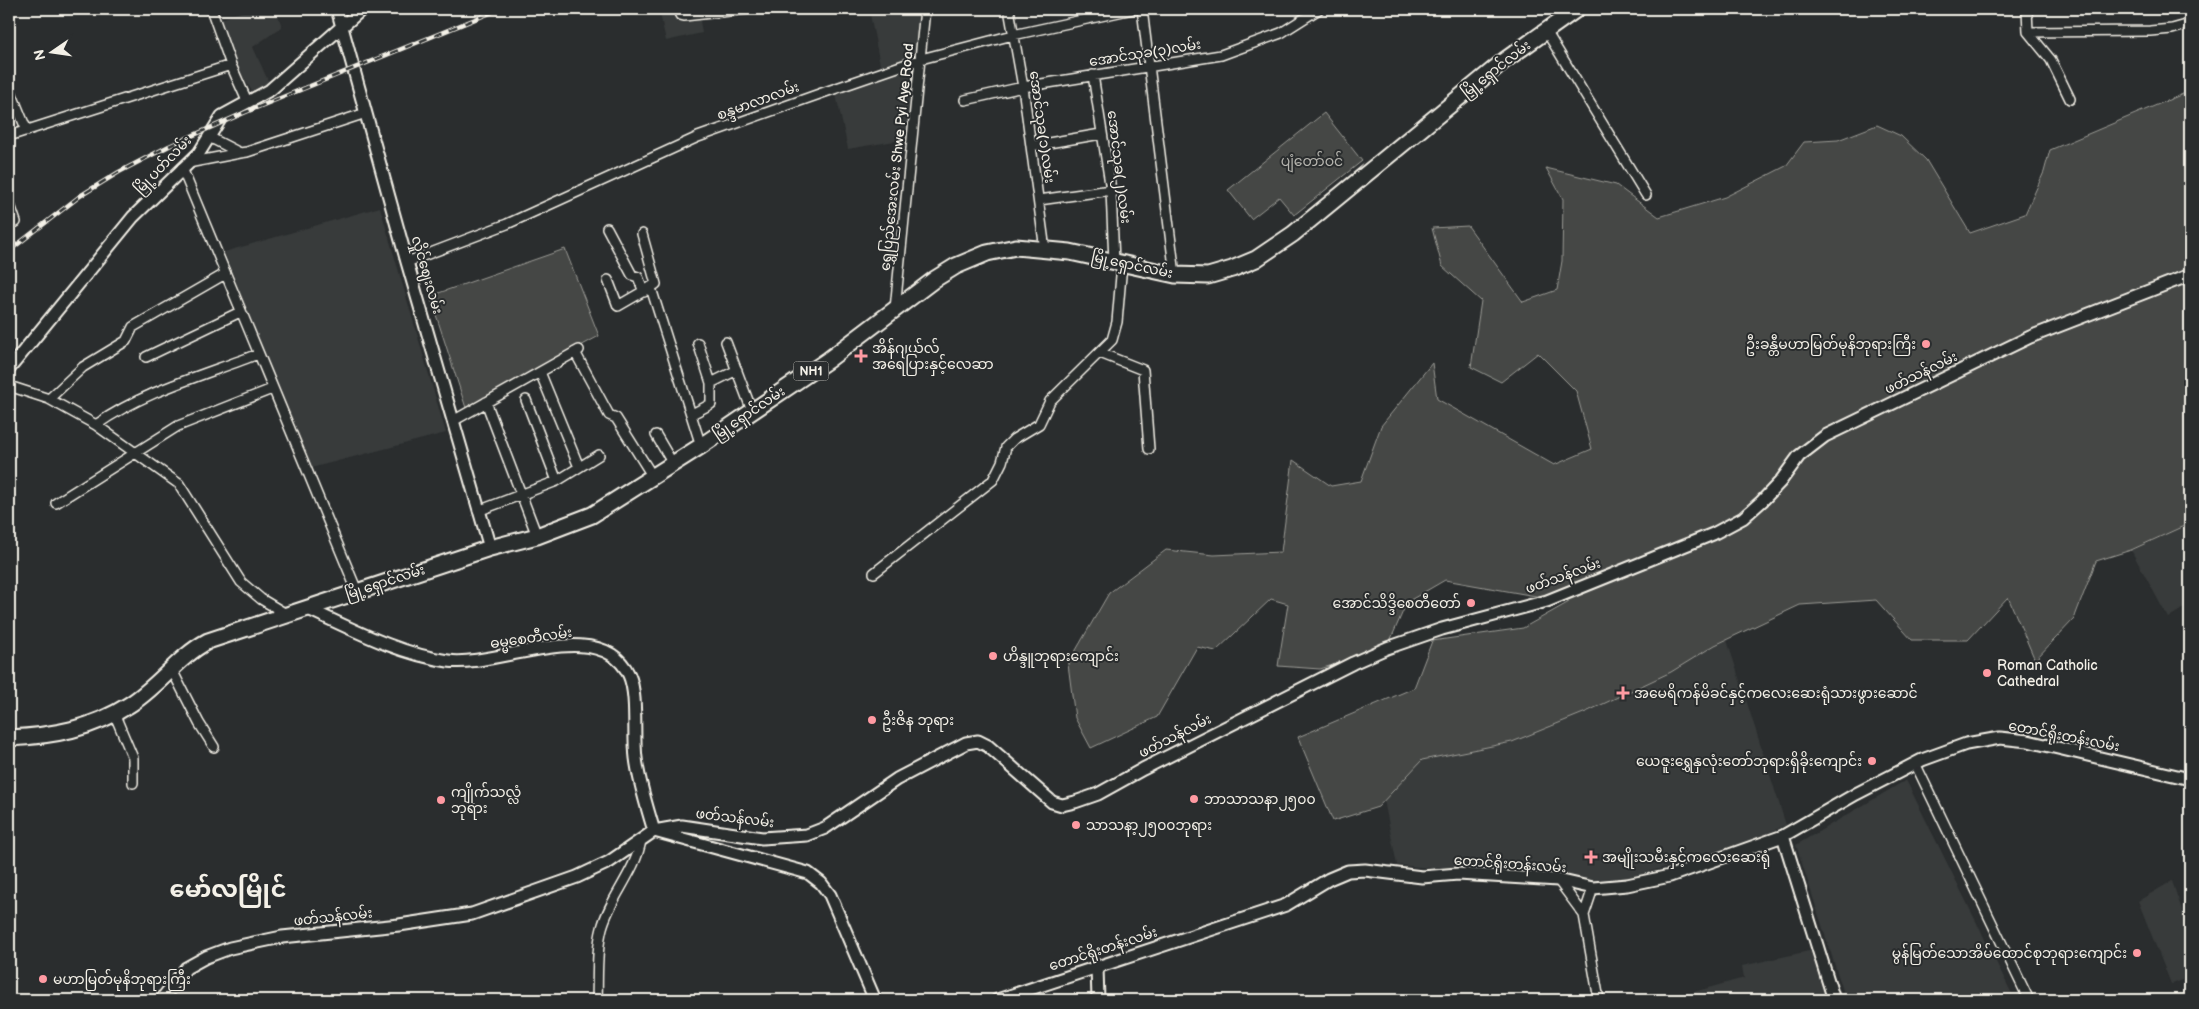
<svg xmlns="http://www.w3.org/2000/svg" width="2199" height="1009" font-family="'Balsamiq Sans','Noto Sans Myanmar',sans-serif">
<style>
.built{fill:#373a3a}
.green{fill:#444645;stroke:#9c9c96}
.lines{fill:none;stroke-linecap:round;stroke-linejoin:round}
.street-casing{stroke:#f4f1e8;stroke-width:12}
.secondary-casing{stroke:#f4f1e8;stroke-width:15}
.highway-casing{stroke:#f4f1e8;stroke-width:19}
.street{stroke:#2a2d2e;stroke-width:9}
.secondary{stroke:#2a2d2e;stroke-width:11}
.highway{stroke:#2a2d2e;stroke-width:15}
.rail-casing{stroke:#f4f1e8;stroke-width:4.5}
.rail{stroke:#2a2d2e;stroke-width:2.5;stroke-dasharray:8;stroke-linecap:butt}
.poi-dot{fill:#ff9aa2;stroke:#2a2d2e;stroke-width:2}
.labels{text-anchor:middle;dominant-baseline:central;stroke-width:4;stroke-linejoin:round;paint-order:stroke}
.shield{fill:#2a2d2e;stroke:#b7b6b0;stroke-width:1}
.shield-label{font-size:12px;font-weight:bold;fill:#f4f1e8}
.street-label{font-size:14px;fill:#f4f1e8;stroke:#2a2d2e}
.park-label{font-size:14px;fill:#b6b5af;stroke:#2a2d2e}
.poi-label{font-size:14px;fill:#f4f1e8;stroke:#2a2d2e;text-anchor:start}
.town-label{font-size:24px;font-weight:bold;fill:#f4f1e8;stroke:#2a2d2e}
</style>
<rect width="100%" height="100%" fill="#2a2d2e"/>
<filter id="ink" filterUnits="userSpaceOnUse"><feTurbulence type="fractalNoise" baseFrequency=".02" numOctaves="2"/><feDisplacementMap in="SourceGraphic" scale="10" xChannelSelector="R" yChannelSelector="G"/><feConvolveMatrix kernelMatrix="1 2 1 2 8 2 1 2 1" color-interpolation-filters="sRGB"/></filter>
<g filter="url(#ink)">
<path class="built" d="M249 9H276L282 27 253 47 270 85 252 91 234 63 221 19Z
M659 9H698L702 33 666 41Z
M869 9H920L917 59 881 70Z
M911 67 907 139 848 149 834 86Z
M380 207 446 433 311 468 281 396 224 252Z
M2190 518V604L2168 618 2131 550 2186 525Z
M1843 551 1861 601 1800 605 1727 640 1786 825 1756 839 1610 884 1397 865 1373 746Z
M1906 780 2015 1000H1846L1796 845Z
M2172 881 2190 933V977L2171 984 2138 901Z
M1813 950 1828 1000H1680L1679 996 1744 978 1742 966Z"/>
<path class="green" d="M2190 91V518L2186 525 2131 550 2096 561 2074 619 2035 660 2008 597 1968 640H1912L1876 600 1800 605 1715 645 1671 672 1586 712 1512 742 1422 760 1378 807 1333 821 1298 737 1414 688 1432 641 1523 628 1569 602 1445 580 1407 602 1387 648 1320 669 1278 666 1288 604 1271 599 1216 651 1197 647 1157 717 1091 748 1075 718 1068 664 1109 593 1166 550 1214 555 1281 552 1293 460 1331 486 1361 481 1381 426 1432 363 1437 399 1554 465 1592 449 1576 391 1538 353 1501 382 1471 367 1481 301 1442 266 1432 228 1468 226 1523 302 1557 290 1562 261 1563 199 1546 168 1616 185 1659 217 1725 197 1786 166 1804 142 1838 140 1877 125 1901 136 1926 160 1970 233 2025 214 2044 172 2050 150Z
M1324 113 1362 161 1294 215 1279 197 1251 219 1228 190Z
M565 249 599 336 466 408 430 296Z"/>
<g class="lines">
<g class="street-casing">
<path id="street" d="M211 9 231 65 247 101
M678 9 680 15 684 16 748 9
M1009 9 1023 87 1045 250
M1142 9 1175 275
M2027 9 2028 32 2051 60 2070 99
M1546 31 1646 195
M2028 32 2150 31 2172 29 2190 24
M1093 75 1111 190 1114 262
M9 87 27 131
M965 100 1023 87 1221 55 1281 33 1319 9
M9 136 231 65
M209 137 240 153 247 152 366 113
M1031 146 1101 134
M188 163 240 153
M182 168 357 591
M1039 200 1111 190
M9 202 16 222
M607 228 632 275 638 277 644 292
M407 262 507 224 698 137 825 92 921 59 1013 35 1133 9
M608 280 618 306 656 284 642 234
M651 288 701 446
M895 309 925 9
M726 342 752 411
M575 352 609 415 616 418 653 477
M1100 353 1143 370 1149 449
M146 357 240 312
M540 372 579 467
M711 383 737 370
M9 386 49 399 96 425 179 484 241 582 261 599 286 614
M49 399 83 367 126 341 133 327 225 274
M526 400 557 481
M486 402 537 536
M692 414 711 404V383L698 343
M453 421 579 350
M96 425C144 391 204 375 258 354
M656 435 673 464
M56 503 178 426 272 389
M478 511 557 481 599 455
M874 573 993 480 1002 462 1006 447 1014 439 1039 424 1050 401 1112 340 1117 322 1122 264
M171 668 199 723 214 747
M114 713 133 758V783
M1915 763 2029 1000
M1558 880 1584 915 1599 1000
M1584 915 1593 888
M597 1000C598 977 596 950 602 928 610 897 636 872 641 840"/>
</g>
<g class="secondary-casing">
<path id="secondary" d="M337 9 407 262 490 548
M9 369 133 217 199 153 222 116 270 90 362 9
M306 608C352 629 398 654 448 661 497 668 601 614 629 675 638 695 633 735 636 758 639 783 647 807 654 831L808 873 821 883 830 895 875 1000
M1783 836 1834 1000
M1097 967 1098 1000
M161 1000 186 968 206 957 230 948 282 937 399 925 472 914 577 877 609 862 654 831 682 826 762 838 807 835 825 828 897 779 966 743 978 741 988 746 1052 802 1062 805 1075 802 1098 794 1143 769 1353 663 1387 648 1442 629 1547 601 1713 534 1743 518 1762 501 1780 482 1799 456 1825 436 2030 337 2190 275
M997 1000 1286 905 1329 879 1348 871 1365 870 1422 877 1458 874 1558 880 1593 888 1627 885 1670 876 1783 836 1856 794 1922 760 1966 744 2000 738 2028 741 2190 779"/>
</g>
<g class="highway-casing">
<path id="highway" d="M9 738C52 736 92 729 129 705 158 687 178 657 208 641L490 548 537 536 592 515 701 446 828 360 935 279 956 266 987 253 1016 247 1070 252 1175 275 1208 276 1232 269 1256 259 1293 234 1505 60 1577 9"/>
</g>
<use href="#street" class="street"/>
<use href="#secondary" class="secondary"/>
<use href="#highway" class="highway"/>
<g class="rail-casing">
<path id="rail" d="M9 251 80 196 119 172 169 146 246 112 500 9"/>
</g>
<use href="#rail" class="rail"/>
</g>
</g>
<g class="poi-dot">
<circle cx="1926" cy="344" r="5"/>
<path d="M858.5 348.5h5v5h5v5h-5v5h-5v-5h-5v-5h5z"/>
<circle cx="1471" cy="603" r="5"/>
<circle cx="993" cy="656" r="5"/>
<circle cx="1987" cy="673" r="5"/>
<path d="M1620.5 685.5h5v5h5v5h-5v5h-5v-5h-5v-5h5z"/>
<circle cx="872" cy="720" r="5"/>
<circle cx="1872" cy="761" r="5"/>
<circle cx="1194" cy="799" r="5"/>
<circle cx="441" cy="800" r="5"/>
<circle cx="1076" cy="825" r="5"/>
<path d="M1588.5 849.5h5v5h5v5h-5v5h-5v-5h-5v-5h5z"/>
<circle cx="2137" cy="953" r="5"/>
<circle cx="43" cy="979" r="5"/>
</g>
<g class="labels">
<rect class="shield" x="793.5" y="361.5" width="35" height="19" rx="4"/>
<g class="shield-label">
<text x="811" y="371">NH1</text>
</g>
<g class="street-label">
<text transform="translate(1145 53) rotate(-9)">အောင်သုခ(၃)လမ်း</text>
<text transform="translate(1496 69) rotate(-38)">မြို့ရှောင်လမ်း</text>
<text transform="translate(758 101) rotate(-20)">စန္ဒမာလာလမ်း</text>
<text transform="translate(1042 127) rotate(82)">အောင်သုခ(၁)လမ်း</text>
<text transform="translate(897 157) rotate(-84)">ရွှေပြည်အေးလမ်း Shwe Pyi Aye Road</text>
<text transform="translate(163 165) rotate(-46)">မြို့ပတ်လမ်း</text>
<text transform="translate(1119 167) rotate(83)">အောင်သုခ(၂)လမ်း</text>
<text transform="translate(1132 265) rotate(12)">မြို့ရှောင်လမ်း</text>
<text transform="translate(427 275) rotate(74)">လှိုင်ဈေးလမ်း</text>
<text transform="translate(1921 373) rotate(-26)">ဖတ်သန်လမ်း</text>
<text transform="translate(749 413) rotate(-34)">မြို့ရှောင်လမ်း</text>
<text transform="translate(1563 576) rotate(-20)">ဖတ်သန်လမ်း</text>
<text transform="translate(385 582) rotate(-18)">မြို့ရှောင်လမ်း</text>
<text transform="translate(531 638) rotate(-8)">ဓမ္မစေတီလမ်း</text>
<text transform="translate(1175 736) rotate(-27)">ဖတ်သန်လမ်း</text>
<text transform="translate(2064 736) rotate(11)">တောင်ရိုးတန်းလမ်း</text>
<text transform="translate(735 818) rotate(7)">ဖတ်သန်လမ်း</text>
<text transform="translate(1510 864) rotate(4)">တောင်ရိုးတန်းလမ်း</text>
<text transform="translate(333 917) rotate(-6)">ဖတ်သန်လမ်း</text>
<text transform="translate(1103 949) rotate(-18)">တောင်ရိုးတန်းလမ်း</text>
</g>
<g class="park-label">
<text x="1312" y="161">ပျံတော်ဝင်</text>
</g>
<g class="poi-label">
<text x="1916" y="344" text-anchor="end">ဦးခန္တီမဟာမြတ်မုနိဘုရားကြီး</text>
<text x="872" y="348">အိန်ဂျယ်လ်<tspan x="872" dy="16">အရေပြားနှင့်လေဆာ</tspan></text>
<text x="1461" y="603" text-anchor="end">အောင်သိဒ္ဒိစေတီတော်</text>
<text x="1003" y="656">ဟိန္ဒူဘုရားကျောင်း</text>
<text x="1997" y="665">Roman Catholic<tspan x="1997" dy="16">Cathedral</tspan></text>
<text x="1634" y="693">အမေရိကန်မိခင်နှင့်ကလေးဆေးရုံသားဖွားဆောင်</text>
<text x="882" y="720">ဦးဇိန ဘုရား</text>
<text x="1862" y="761" text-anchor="end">ယေဇူးရွှေနှလုံးတော်ဘုရားရှိခိုးကျောင်း</text>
<text x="451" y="792">ကျိုက်သလ္လံ<tspan x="451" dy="16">ဘုရား</tspan></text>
<text x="1204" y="799">ဘာသာသနာ၂၅၀၀</text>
<text x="1086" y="825">သာသနာ့၂၅၀၀ဘုရား</text>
<text x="1602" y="857">အမျိုးသမီးနှင့်ကလေးဆေးရုံ</text>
<text x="2127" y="953" text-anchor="end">မွန်မြတ်သောအိမ်ထောင်စုဘုရားကျောင်း</text>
<text x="53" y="979">မဟာမြတ်မုနိဘုရားကြီး</text>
</g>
<g class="town-label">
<text x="228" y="889">မော်လမြိုင်</text>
</g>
</g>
<rect width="2199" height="1009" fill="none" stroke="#2a2d2e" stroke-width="30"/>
<rect x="15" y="15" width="2169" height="979" fill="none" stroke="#f4f1e8" stroke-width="2" filter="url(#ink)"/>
<g transform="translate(52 52) rotate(257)" stroke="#2a2d2e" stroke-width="4" paint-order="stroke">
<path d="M0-4L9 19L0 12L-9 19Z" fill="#f4f1e8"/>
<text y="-8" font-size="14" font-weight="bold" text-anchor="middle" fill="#f4f1e8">N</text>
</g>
</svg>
